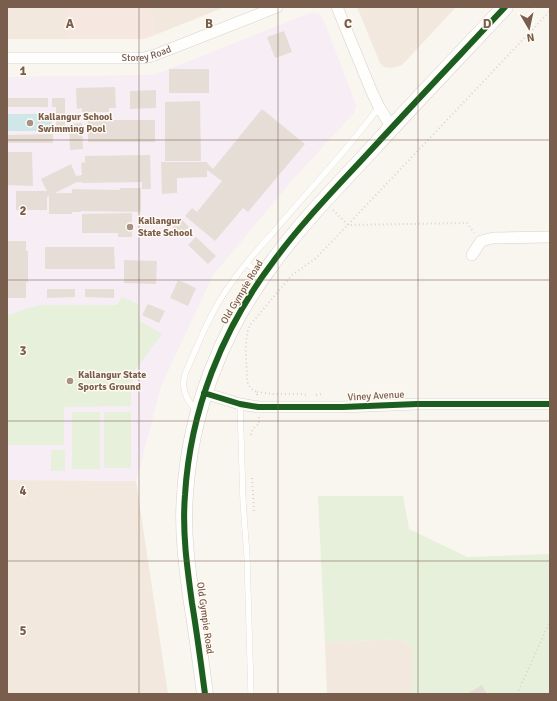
<svg xmlns="http://www.w3.org/2000/svg" width="557" height="701" font-family="Signika,sans-serif">
<style>
.residential{fill:#f2e8dd}
.commercial{fill:#f6e8e0}
.education{fill:#f6edf5}
.green{fill:#e6f0da}
.water{fill:#d0e7e9}
.building{fill:#e6ded6}
.lines{fill:none;stroke-linecap:round;stroke-linejoin:round}
.lane-casing{stroke:#d7d1ca;stroke-width:6}
.street-casing{stroke:#d7d1ca;stroke-width:12}
.secondary-casing{stroke:#d8d1ca;stroke-width:17}
.path{stroke:#dbd4d0;stroke-width:2;stroke-dasharray:1 3;stroke-linecap:butt}
.lane{stroke:#fefefd;stroke-width:5.5}
.street{stroke:#fefefd;stroke-width:11}
.secondary{stroke:#fefefd;stroke-width:16}
.cycleway-casing{stroke:#fffaf2;stroke-width:8}
.cycleway{stroke:#1b5e20;stroke-width:6}
.grid{fill:none;stroke:#795d4d;stroke-width:1;stroke-opacity:0.55}
.poi-dot{fill:#a69286;stroke:#fffaf2;stroke-width:1.5}
.labels{text-anchor:middle;dominant-baseline:central;stroke-width:3;stroke-linejoin:round;paint-order:stroke}
.street-label{font-size:10px;fill:#795d4d;stroke:#fffaf2}
.poi-label{font-size:10px;font-weight:bold;fill:#795d4d;stroke:#fffaf2;text-anchor:start}
.grid-label{font-size:13px;text-anchor:middle;font-weight:bold;fill:#795d4d;stroke:#fffaf2;stroke-width:3;stroke-linejoin:round;paint-order:stroke}
</style>
<rect width="100%" height="100%" fill="#f9f5ef"/>
<path class="residential" d="M7 7H66V39H7Z
M150 7H225L155 35Z
M357 7H456L402 65 396 67 390 68 384 67 380 63Z
M7 480 136 481 168 694H7Z
M402 639 413 649V694H327L325 642Z"/>
<path class="commercial" d="M66 7H150L155 35 144 39H66Z"/>
<path class="education" d="M311 13H316L320 15 324 21 356 105 354 113 294 178 213 275 161 386 136 481 7 480V77L154 75 305 15Z"/>
<path class="green" d="M122 297 138 304 140 321 162 334 135 370 131 391V406L64 407V445H7V317L9 315 29 308 43 305H117Z
M72 412H100V469H72Z
M104 412H131V468H104Z
M51 450H65V471H51Z
M318 496H403L409 529 467 557 550 554V694H413V649L402 639 325 642Z"/>
<path class="water" d="M7 114H52V131H7Z"/>
<path class="building" d="M284 31 292 52 275 58 267 37Z
M169 69H209V93H169Z
M115 87 116 108H109V112H82V108L77 109 76 88Z
M156 90V108L130 109V91Z
M7 98H48V107H7Z
M52 98H65V133H56V107H52Z
M200 101 201 161H165V102Z
M262 109 305 144 248 212 243 208 215 241 185 216 192 208 197 212 222 181 207 170V177L177 178V193L162 194 161 162H207V163L213 169Z
M88 120H155V142H88Z
M82 123 83 149 70 150 69 124Z
M53 134V143H7V135Z
M7 152H32L33 186 7 185Z
M150 155 151 189H142V182L82 183V182H77L55 193H72V189L120 190V188H141V212L81 211 80 212H72V214H49V196L47 197V210H16V191H47L41 179 71 164 76 176 82 175 81 163 85 162V156Z
M132 213V237H118V233H82V214Z
M181 219 189 227 180 236 172 228Z
M196 237 216 256 208 264 188 245Z
M7 241H26V251H28V282H26V298H7Z
M45 247H114L115 269H45Z
M124 260 157 261 156 284 124 283Z
M178 280 196 288 188 306 170 298Z
M47 289H75V297L47 298Z
M85 289H114V298L85 297Z
M148 304 165 311 159 323 142 315Z
M482 685 487 694H467Z"/>
<g class="lines">
<g class="lane-casing">
<path id="lane" d="M247 264 263 275
M240 404 243 501 247 557 251 694
M197 411C186 400 181 389 185 374 198 345 209 315 227 289 240 270 255 252 271 235 307 192 346 152 379 107"/>
</g>
<g class="street-casing">
<g id="street">
<path d="M337 7 371 90 379 107 392 128"/>
<path id="s1" d="M7 58H144L155 55 277 7"/>
<path d="M472 255 481 241 493 238 550 237"/>
<path d="M204 393 240 404 258 407H343L417 404H550"/>
</g>
</g>
<g class="secondary-casing">
<path id="secondary" d="M205 694C201 664 197 633 192 603 187 567 182 531 185 495 190 411 222 329 273 262 302 222 337 187 371 150 415 102 460 55 505 7"/>
</g>
<path class="path" d="M333 210 348 225 467 223 474 233
M257 392 273 394H302L307 395
M257 395V392C251 390 249 386 247 381 247 363 243 340 250 325L292 275 315 259 322 252 550 11
M316 395 322 394
M251 435C252 429 254 427 259 424V417
M252 478 254 511
M517 694 550 621"/>
<use href="#lane" class="lane"/>
<use href="#street" class="street"/>
<use href="#secondary" class="secondary"/>
<g class="cycleway-casing">
<path id="cycleway" d="M204 393 240 404 258 407H343L417 404H550
M205 694C201 664 197 633 192 603 187 567 182 531 185 495 190 411 222 329 273 262 302 222 337 187 371 150 415 102 460 55 505 7"/>
</g>
<use href="#cycleway" class="cycleway"/>
</g>
<path class="grid" d="M139 7V694M278 7V694M418 7V694M7 140H550M7 280H550M7 421H550M7 561H550"/>
<g class="poi-dot">
<circle cx="30" cy="123" r="4"/>
<circle cx="130" cy="227" r="4"/>
<circle cx="70" cy="381" r="4"/>
</g>
<g class="labels">
<g class="street-label">
<text stroke="none"><textPath href="#s1" startOffset="140">Storey Road</textPath></text>
<text transform="translate(242 292) rotate(-59)">Old Gympie Road</text>
<text transform="translate(376 396) rotate(-3)">Viney Avenue</text>
<text transform="translate(205 618) rotate(82)">Old Gympie Road</text>
</g>
<g class="poi-label">
<text x="38" y="117">Kallangur School<tspan x="38" dy="12">Swimming Pool</tspan></text>
<text x="138" y="221">Kallangur<tspan x="138" dy="12">State School</tspan></text>
<text x="78" y="375">Kallangur State<tspan x="78" dy="12">Sports Ground</tspan></text>
</g>
</g>
<g class="grid-label">
<text x="70" y="28">A</text>
<text x="209" y="28">B</text>
<text x="348" y="28">C</text>
<text x="487" y="28">D</text>
<text x="23" y="75">1</text>
<text x="23" y="215">2</text>
<text x="23" y="355">3</text>
<text x="23" y="495">4</text>
<text x="23" y="635">5</text>
</g>
<rect width="557" height="701" fill="none" stroke="#795d4d" stroke-width="16"/>
<g transform="translate(529 28) rotate(171)" stroke="#fffaf2" stroke-width="3" paint-order="stroke">
<path d="M0-3L7 15L0 10L-7 15Z" fill="#795d4d"/>
<text y="-6" font-size="11" font-weight="bold" text-anchor="middle" fill="#795d4d">N</text>
</g>
</svg>
